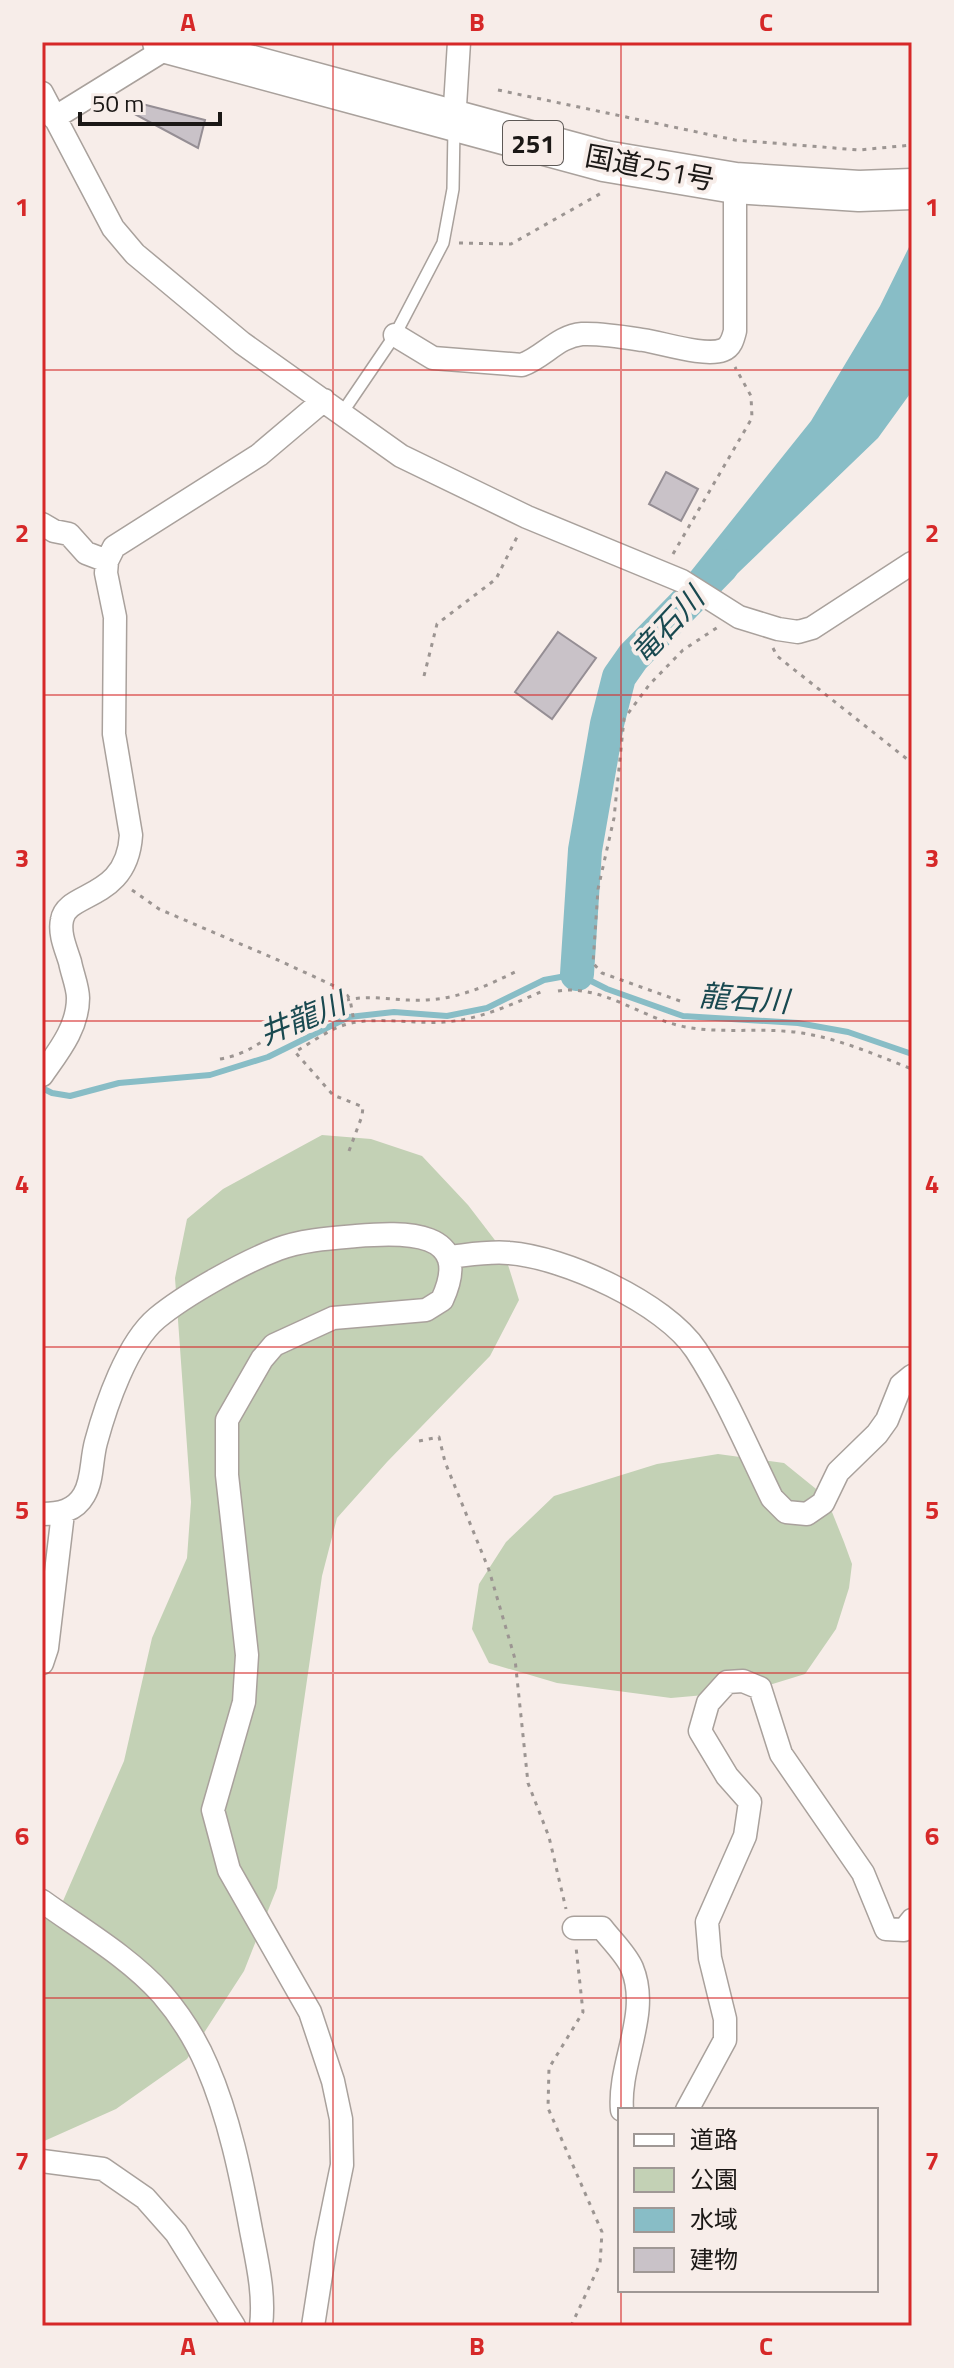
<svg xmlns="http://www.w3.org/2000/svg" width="954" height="2368" font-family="'Titillium Web','Noto Sans JP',sans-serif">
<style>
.green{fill:#c3d1b5}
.water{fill:#88bdc6}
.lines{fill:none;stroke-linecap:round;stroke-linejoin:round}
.stream{stroke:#88bdc6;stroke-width:6}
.river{stroke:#88bdc6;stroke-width:34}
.building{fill:#c9c2c8;stroke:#958e94;stroke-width:2}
.lane-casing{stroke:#a9a19c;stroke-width:14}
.street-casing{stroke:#a9a19c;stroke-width:25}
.highway-casing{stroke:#a9a19c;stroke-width:43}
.path{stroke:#9c9592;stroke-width:3;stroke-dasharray:4 6;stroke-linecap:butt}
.lane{stroke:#fff;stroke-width:11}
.street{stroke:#fff;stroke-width:22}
.highway{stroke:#fff;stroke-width:40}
.grid{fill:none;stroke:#d62828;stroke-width:2;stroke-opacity:0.55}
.labels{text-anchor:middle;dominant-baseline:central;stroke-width:8;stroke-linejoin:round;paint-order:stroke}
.shield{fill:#f7ede9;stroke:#5d5855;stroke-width:2}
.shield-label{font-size:26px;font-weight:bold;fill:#1b1816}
.street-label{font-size:28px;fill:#1b1816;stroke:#f7ede9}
.water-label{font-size:30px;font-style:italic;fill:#194950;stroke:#f7ede9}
.neatline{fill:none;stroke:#d62828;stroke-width:3}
.grid-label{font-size:26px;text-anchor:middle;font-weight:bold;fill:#d62828}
</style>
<rect width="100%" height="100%" fill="#f7ede9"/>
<path class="green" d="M322 1135 371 1139 422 1156 468 1205 504 1252 519 1300 490 1356 387 1462 337 1518 322 1576 277 1888 244 1971 187 2059 116 2109 42 2142V1913L63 1901 124 1761 152 1638 187 1558 191 1502 175 1278 187 1219 223 1189Z
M718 1454 784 1463 826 1497 844 1542 852 1564 849 1588 836 1629 805 1674 750 1691 671 1698 557 1683 489 1663 472 1629 479 1584 506 1542 554 1496 657 1464Z"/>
<path class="water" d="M912 241V391L878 438 712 598 684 580 811 421 880 306Z"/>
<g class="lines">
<path class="stream" d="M42 1088 52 1093 70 1096 119 1083 210 1075 268 1057 349 1017 394 1012 447 1016 487 1008 544 980 577 974 607 989 683 1016 798 1023 848 1032 912 1054"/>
<path class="river" d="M577 974 585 850 607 724 619 677 633 657 722 566"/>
</g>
<path class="building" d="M142 104 205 120 198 148 131 112Z
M666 472 698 489 681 521 649 504Z
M558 632 596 658 552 719 515 692Z"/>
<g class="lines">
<g class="lane-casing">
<path id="lane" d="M342 413 395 335 443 243 453 189 454 127"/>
</g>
<g class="street-casing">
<path id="street" d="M42 93 113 228 135 254 242 343 401 456 527 517 682 581 739 617 778 629 798 632 812 628 912 563
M54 118 172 45
M454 122 459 42
M395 335 433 358 522 365C544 357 558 336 582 334 601 333 624 337 643 340 663 343 705 357 723 350 731 347 733 339 735 331V183
M42 524 54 531 69 534 86 553 107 561
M42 1075C58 1052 78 1028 78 998 78 987 72 973 70 962 66 949 59 934 62 920 66 891 127 901 131 835L114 734 115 617 106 573 107 561 114 547 259 455 324 400
M448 1257C468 1255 489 1251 509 1253 564 1257 665 1303 696 1350 726 1396 748 1449 772 1498L786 1512 807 1514 823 1503 838 1472 877 1434 887 1420 901 1385 912 1376
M42 1514C59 1514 75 1511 84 1495 93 1480 91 1460 96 1442 106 1405 127 1343 157 1318 186 1294 244 1262 278 1249 301 1240 332 1238 356 1236 403 1232 475 1229 442 1300L426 1310 333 1318 274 1345 262 1359 227 1420V1475L247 1655 244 1702 213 1810 229 1870 310 2012 333 2081 341 2119 342 2165 326 2243 313 2326
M42 1663 47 1648 63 1513
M42 1901C82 1930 129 1957 162 1994 180 2015 196 2040 207 2066 229 2117 241 2175 251 2230 257 2261 265 2294 261 2326
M574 1928H602C611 1940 626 1954 632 1968 651 2014 618 2063 622 2110
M687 2110 725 2040V2019L710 1958 707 1922 745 1836 750 1802 727 1776 700 1731 708 1703 727 1682 743 1681 760 1688 781 1754 863 1873 886 1929 904 1930 912 1920
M42 2161 103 2169 145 2198 176 2233 234 2326"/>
</g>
<g class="highway-casing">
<path id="highway" d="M163 42 604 161 735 183 859 191 912 189"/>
</g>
<path class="path" d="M498 90 735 140 859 150 912 145
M459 243 511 244 605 191
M673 554 752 418 751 396 735 367
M773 648 777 656 912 763
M424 676 437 624 496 579 518 535
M132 890 159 909 278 960 343 990 350 999 354 1022
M558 991C603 984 642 1019 686 1027 723 1034 764 1027 802 1033 840 1039 876 1055 912 1069
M680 1001 602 973 593 963 598 889 614 818 624 719 649 685 683 650 718 627
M220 1059C249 1054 261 1041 285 1027 304 1015 325 1005 347 1000 373 994 400 1002 427 1000 461 998 489 985 519 970
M349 1151 362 1116 363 1107 333 1095 295 1052C314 1041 334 1025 357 1022 386 1018 415 1024 444 1022 479 1020 513 1004 545 990
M419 1441 439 1437 445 1462 489 1570 515 1659 528 1783 549 1837 566 1909
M42 2317 44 2326
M571 2326 600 2264 602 2232 548 2108 549 2068 583 2012 576 1947"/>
<use href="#lane" class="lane"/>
<use href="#street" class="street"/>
<use href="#highway" class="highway"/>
</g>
<path class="grid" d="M333 42V2326M621 42V2110M42 370H912M42 695H912M42 1021H912M42 1347H912M42 1673H912M42 1998H912M621 2290V2326"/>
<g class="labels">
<rect class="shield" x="503" y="121" width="60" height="44" rx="6"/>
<g class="shield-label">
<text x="533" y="143">251</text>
</g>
<g class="street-label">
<text transform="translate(650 167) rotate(11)">国道251号</text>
</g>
<g class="water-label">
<text transform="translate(667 625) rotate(-47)">竜石川</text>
<text transform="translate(744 998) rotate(4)">龍石川</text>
<text transform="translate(302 1018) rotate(-22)">井龍川</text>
</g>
</g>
<rect width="954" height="2368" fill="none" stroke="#f7ede9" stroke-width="88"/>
<rect x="618" y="2108" width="260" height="184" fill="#f7ede9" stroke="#9f9895" stroke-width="2"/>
<rect x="634" y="2134" width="40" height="12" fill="#ffffff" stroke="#9f9895" stroke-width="2"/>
<text x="690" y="2148" font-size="24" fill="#1b1816">道路</text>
<rect x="634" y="2168" width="40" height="24" fill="#c3d1b5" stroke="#9f9895" stroke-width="2"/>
<text x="690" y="2188" font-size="24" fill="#1b1816">公園</text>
<rect x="634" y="2208" width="40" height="24" fill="#88bdc6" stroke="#9f9895" stroke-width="2"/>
<text x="690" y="2228" font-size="24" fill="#1b1816">水域</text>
<rect x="634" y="2248" width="40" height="24" fill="#c9c2c8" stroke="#9f9895" stroke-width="2"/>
<text x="690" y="2268" font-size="24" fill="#1b1816">建物</text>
<path d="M80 112v12h140v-12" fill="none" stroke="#1b1816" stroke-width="4"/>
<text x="92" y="112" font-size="24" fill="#1b1816" stroke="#f7ede9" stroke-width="6" paint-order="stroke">50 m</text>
<rect x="44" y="44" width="866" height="2280" class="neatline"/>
<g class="grid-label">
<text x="188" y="31">A</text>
<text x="477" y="31">B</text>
<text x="766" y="31">C</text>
<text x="22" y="216">1</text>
<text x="932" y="216">1</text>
<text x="22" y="542">2</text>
<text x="932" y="542">2</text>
<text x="22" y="867">3</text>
<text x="932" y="867">3</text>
<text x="22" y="1193">4</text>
<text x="932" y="1193">4</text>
<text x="22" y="1519">5</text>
<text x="932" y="1519">5</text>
<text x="22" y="1845">6</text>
<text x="932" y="1845">6</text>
<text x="22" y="2170">7</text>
<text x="932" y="2170">7</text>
<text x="188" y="2355">A</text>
<text x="477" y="2355">B</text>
<text x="766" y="2355">C</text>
</g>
</svg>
